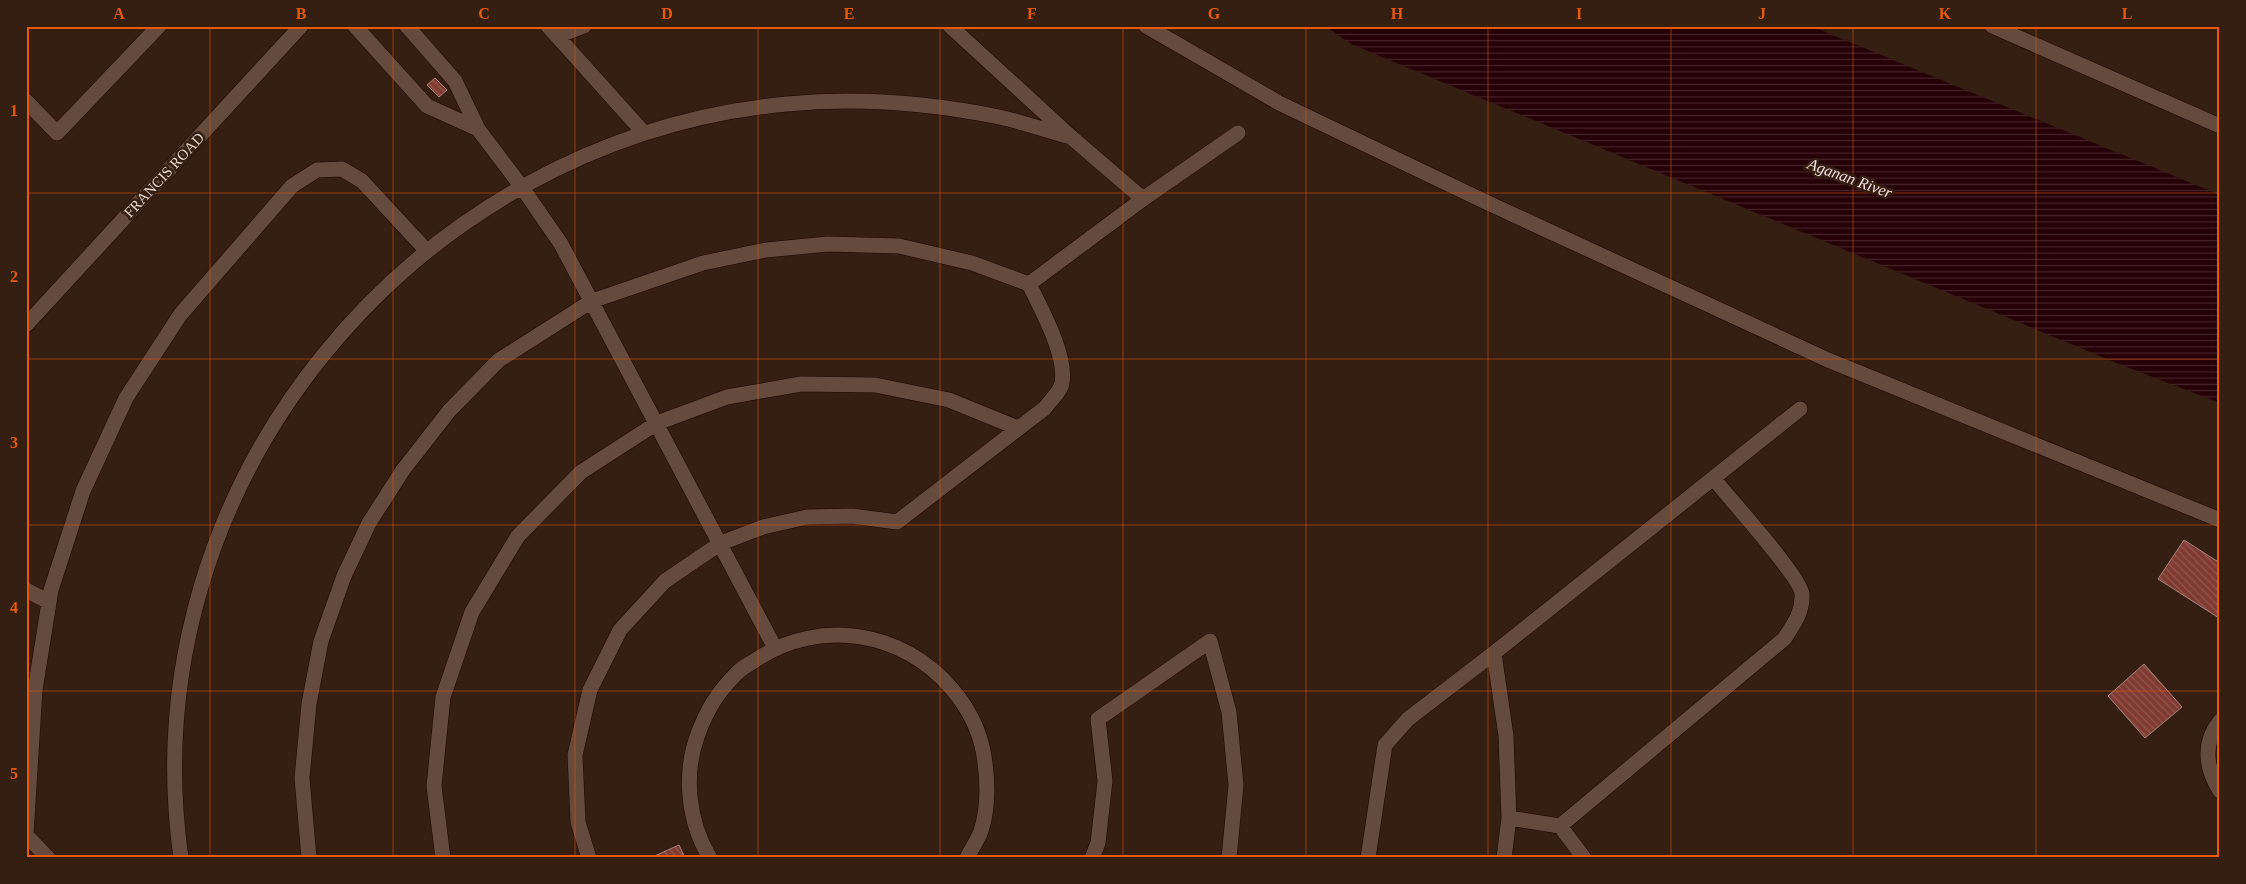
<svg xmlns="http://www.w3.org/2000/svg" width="2246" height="884" font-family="'Times New Roman',serif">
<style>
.water{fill:url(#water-rules)}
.building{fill:url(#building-back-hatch);stroke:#a68580}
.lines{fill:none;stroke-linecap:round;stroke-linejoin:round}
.minor-casing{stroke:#1b0701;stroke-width:16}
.minor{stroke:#654b3e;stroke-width:15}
.grid{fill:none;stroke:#e8590c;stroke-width:1;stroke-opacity:0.55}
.labels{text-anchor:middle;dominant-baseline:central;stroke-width:5;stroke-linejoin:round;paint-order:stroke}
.street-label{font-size:15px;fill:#e3d3cb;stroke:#351e12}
.water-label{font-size:16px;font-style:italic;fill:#f5dee1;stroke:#351e12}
.neatline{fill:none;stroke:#e8590c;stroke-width:2}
.grid-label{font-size:16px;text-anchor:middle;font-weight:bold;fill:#e8590c}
</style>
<defs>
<pattern id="water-rules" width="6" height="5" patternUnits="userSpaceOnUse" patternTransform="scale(1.25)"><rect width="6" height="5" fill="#250007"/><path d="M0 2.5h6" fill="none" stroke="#44242a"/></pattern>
<pattern id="building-back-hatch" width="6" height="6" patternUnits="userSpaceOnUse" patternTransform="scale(1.25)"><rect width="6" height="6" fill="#7f3a32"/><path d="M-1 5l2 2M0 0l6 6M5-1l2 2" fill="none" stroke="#91564e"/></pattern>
</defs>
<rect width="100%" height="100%" fill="#351e12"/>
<path class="water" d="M1325 26H1811L2220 195V403L2119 364 1351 44Z"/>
<path class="building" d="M435 78 447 90 439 97 427 85Z
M2184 540 2220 563 2219 618 2158 579Z
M2144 664 2182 707 2145 738 2108 696Z
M679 845 685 858H650Z"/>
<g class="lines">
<g class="minor-casing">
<path id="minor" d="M355 26 427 106 478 129
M407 26 455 81 478 129 521 186 561 244 775 648
M548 26 644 133
M950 26 1071 137 1143 199
M1146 26 1279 103 1488 203 1828 360 2220 520
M1992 26 2220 126
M557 36 584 26
M26 101 57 133 159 26
M1029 284 1143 199 1238 133
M26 325 301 26
M26 590 49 602
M1494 653 1506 736 1509 818 1504 858
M2220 721C2202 743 2206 769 2220 791
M1509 818 1560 826 1784 639C1794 624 1803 612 1802 594 1801 577 1728 497 1714 479
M1560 826 1584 858
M26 835 35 690 51 590 83 491 126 398 180 315 292 186 317 170 342 169 362 181 426 250
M26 835 48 858
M181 858C128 484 414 139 787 104 858 97 929 103 999 117 1023 122 1047 131 1071 137
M309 858 302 778 309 704 321 641 344 576 369 523 403 470 449 411 499 360 592 301 703 263 766 250 828 244 899 246 972 263 1029 284C1041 309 1067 355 1062 383 1061 391 1050 401 1045 408L897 522 852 516 807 517 763 527 721 543 665 581 620 630 590 690 575 755 578 822 589 858
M443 858 434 786 443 697 472 612 518 536 581 472 657 423 727 397 801 384 875 385 949 400 1018 428
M710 858C688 822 683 774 698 734 707 710 717 693 736 674 741 668 750 664 757 659 821 618 903 631 952 689 970 710 982 735 985 763 988 785 988 809 981 831 978 840 971 849 967 858
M1092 858 1098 843 1105 781 1098 719 1210 641 1229 712 1236 785 1229 858
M1368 858 1385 745 1408 719 1494 653 1800 409"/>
</g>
<use href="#minor" class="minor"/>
</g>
<path class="grid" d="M210 26V858M393 26V858M575 26V858M758 26V858M940 26V858M1123 26V858M1306 26V858M1488 26V858M1671 26V858M1853 26V858M2036 26V858M26 193H2220M26 359H2220M26 525H2220M26 691H2220"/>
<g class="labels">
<g class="street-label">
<text transform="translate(164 175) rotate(-47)">FRANCIS ROAD</text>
</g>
<g class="water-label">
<text transform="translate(1850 178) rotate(20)">Aganan River</text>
</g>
</g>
<rect width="2246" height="884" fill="none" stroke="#351e12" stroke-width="55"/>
<rect x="28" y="28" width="2190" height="828" class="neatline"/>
<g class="grid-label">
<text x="119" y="19">A</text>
<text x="301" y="19">B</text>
<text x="484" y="19">C</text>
<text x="667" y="19">D</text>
<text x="849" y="19">E</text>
<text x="1032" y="19">F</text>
<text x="1214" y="19">G</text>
<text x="1397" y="19">H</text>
<text x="1579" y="19">I</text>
<text x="1762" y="19">J</text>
<text x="1945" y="19">K</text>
<text x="2127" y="19">L</text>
<text x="14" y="116">1</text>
<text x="14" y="282">2</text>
<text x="14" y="448">3</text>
<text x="14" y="613">4</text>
<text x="14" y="779">5</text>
</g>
</svg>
